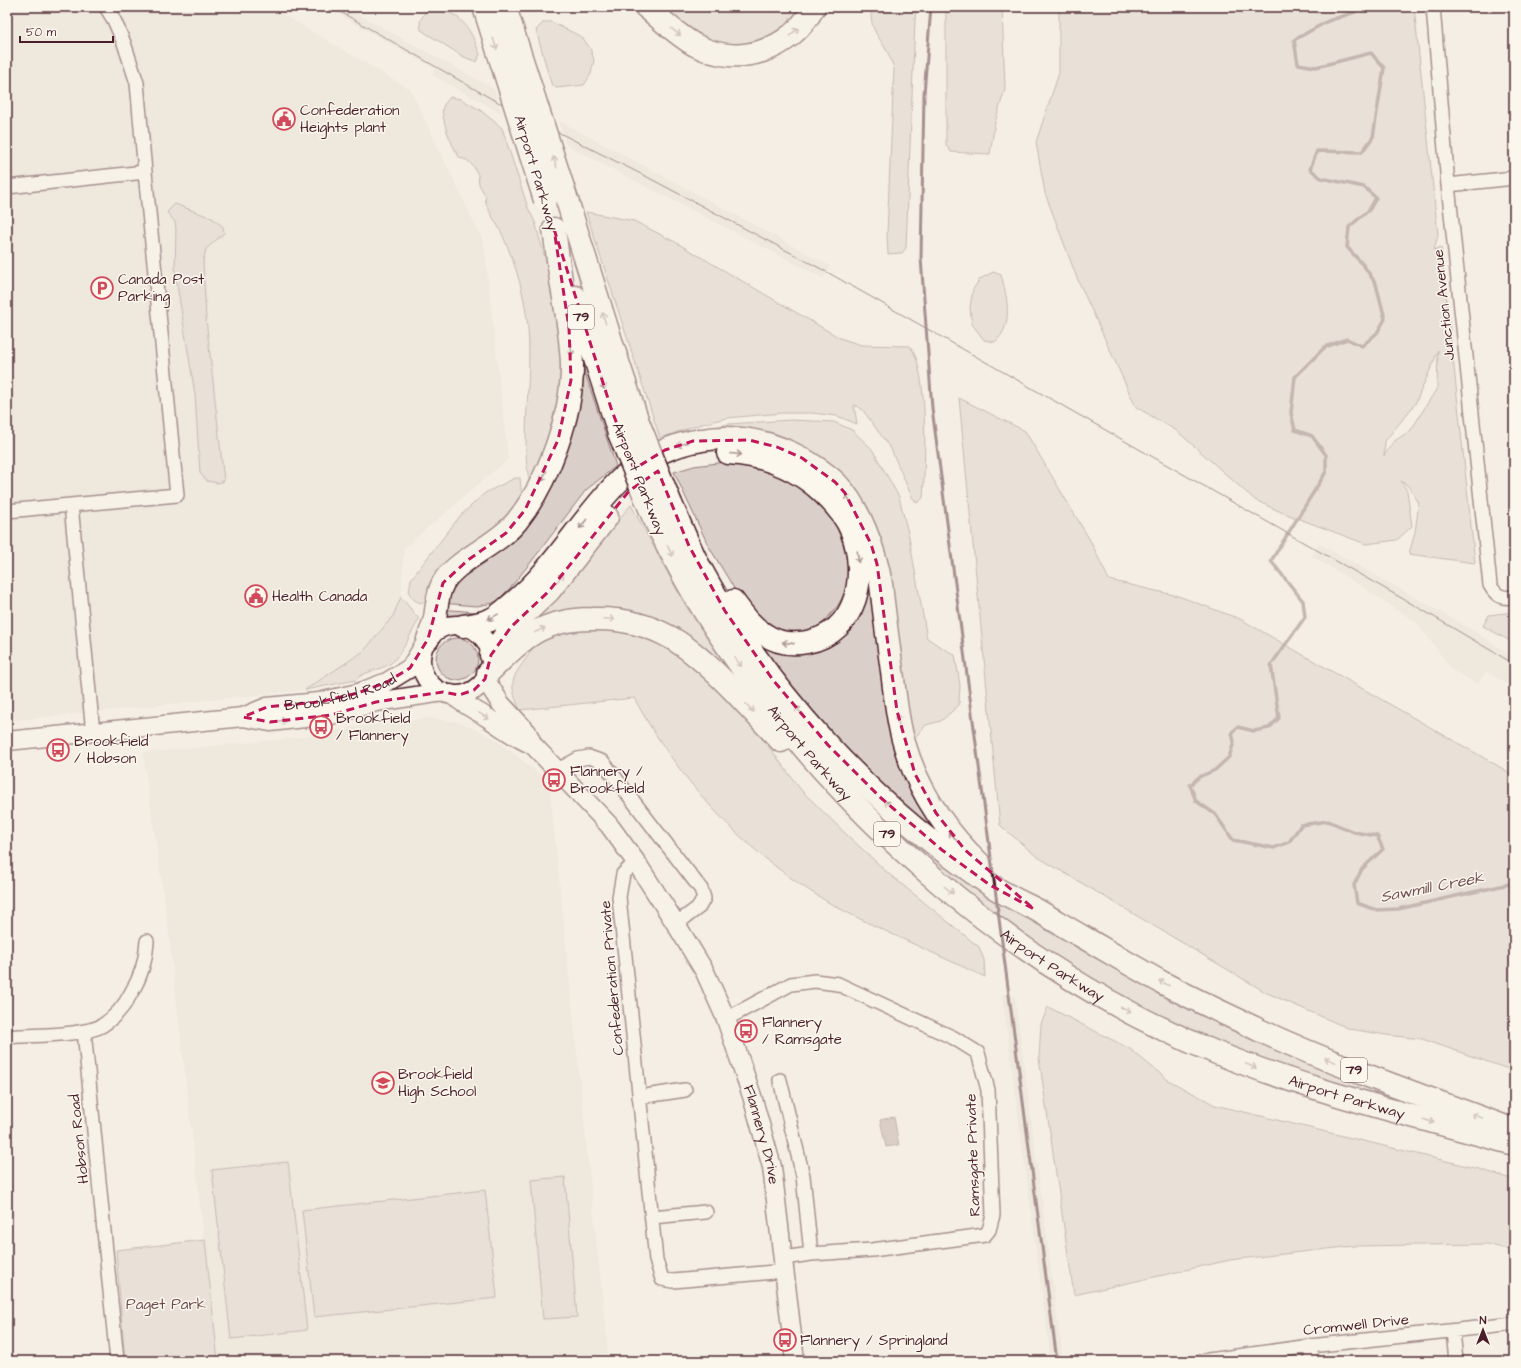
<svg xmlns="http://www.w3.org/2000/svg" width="1521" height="1368" font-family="'Architects Daughter',sans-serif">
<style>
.built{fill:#e7dfd6}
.green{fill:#dbd0c9;stroke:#92787a;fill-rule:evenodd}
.water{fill:#baa7a5;stroke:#8d7174}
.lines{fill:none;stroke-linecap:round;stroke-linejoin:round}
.stream{stroke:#8d7174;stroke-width:3.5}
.street-casing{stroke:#4a1f2b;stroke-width:16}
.secondary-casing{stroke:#4a1f2b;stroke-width:21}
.highway-casing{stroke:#4a1f2b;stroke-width:25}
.street{stroke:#fbf7ec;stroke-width:13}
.secondary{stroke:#fbf7ec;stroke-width:18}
.highway{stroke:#fbf7ec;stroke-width:22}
.tram{stroke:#4a1f2b;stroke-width:1}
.rail{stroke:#4a1f2b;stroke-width:3}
.highway-bridge-casing{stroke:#4a1f2b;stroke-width:25;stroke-linecap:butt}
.highway-bridge{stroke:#fbf7ec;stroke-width:22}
.oneway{stroke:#ab9695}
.marked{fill:none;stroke:#c2185b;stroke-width:3;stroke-dasharray:8 5;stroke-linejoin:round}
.labels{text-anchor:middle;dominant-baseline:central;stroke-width:3;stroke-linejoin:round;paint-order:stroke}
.shield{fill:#fbf7ec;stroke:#7f6065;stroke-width:1}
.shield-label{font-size:14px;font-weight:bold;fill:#4a1f2b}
.poi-label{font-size:15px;fill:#4a1f2b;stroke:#fbf7ec;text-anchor:start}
.street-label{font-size:15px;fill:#4a1f2b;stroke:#fbf7ec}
.park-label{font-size:15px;fill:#6e4b52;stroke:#fbf7ec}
.water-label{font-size:16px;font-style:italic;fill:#714f56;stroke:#fbf7ec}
</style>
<rect width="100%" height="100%" fill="#f4eee4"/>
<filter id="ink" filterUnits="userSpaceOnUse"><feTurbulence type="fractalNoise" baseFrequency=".025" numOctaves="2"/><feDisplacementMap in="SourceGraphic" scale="8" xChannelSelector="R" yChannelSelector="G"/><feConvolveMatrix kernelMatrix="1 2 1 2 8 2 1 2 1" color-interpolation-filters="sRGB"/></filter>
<g filter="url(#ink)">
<path class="built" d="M7 7H270L410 89 484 243 508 459 404 548 401 597 393 616 364 651 305 690 7 721Z
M326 7H345L494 89 501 113 432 75 435 69Z
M559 121 688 189 830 266 823 278 566 145Z
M1320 544 1464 625 1514 657V688L1486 671 1478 684 1452 670 1417 623 1367 590 1312 556Z
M430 718 462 723 495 739 549 782 608 1353 536 1361H218L168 926 143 753 303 737 354 727Z
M1002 994 1015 996 1063 1361H1051Z"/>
<path class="green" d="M435 7C464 16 469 27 480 54L477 62 464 57 421 30 420 21 427 9Z
M660 7H800L798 11C792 17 786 26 779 30 758 43 731 50 708 41 690 33 675 19 660 7Z
M872 7H917L915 19 906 248 902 253 888 254 887 235 894 68C892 63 890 58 888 53 879 36 868 28 872 7Z
M946 7H1002L1005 89 995 122 990 154 951 152 946 145Z
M1059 7H1414L1438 235 1434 250 1441 247 1475 563 1409 554 1415 532 1419 503 1408 486 1401 481 1407 491 1412 526 1397 540 1366 544 1281 512 1255 500 1177 431 1136 407 1077 278 1045 193 1036 142 1059 73ZM1438 350 1437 388 1411 430 1393 442 1384 456 1385 441 1415 404 1434 361Z
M544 22H551L582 37 590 48 594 60 591 74 584 85 556 88 551 83 536 30Z
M450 97 461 99 480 110 502 128 528 208 535 222 553 287 560 325 563 381 551 431 530 483C526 469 526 455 526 441 526 404 531 365 528 328 525 296 516 264 502 234 497 223 488 212 485 199L486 197 479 184 478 175 474 167 467 160 460 158C453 149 440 118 443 107 444 104 448 100 450 97Z
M175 204 212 218 223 227 224 233 206 249 203 261 206 319 224 481 218 483 207 481 200 473 195 394 175 272 176 230 175 222 167 212Z
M586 212 634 221 675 242 840 338 861 345 910 346C929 370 925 465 923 498L917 503 912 497 891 449 862 409 854 405 857 424 837 416 812 413H782L726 418 698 425 660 438Z
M993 272 1001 275C1007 296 1014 326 995 342L984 340 972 324 970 308 973 289 980 279Z
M581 361 616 466 586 490 531 562 510 588 498 600 493 603 477 606 441 603 445 589 523 525Z
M959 398 1025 431 1091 542 1109 580 1178 596 1240 619 1514 775V1071L1422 1039 1386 1035 1350 1029 1267 993 1036 856 1000 825Z
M791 420 834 422 852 430 872 449 899 497 909 537 927 638 939 646 955 655 960 685 959 705 941 721 926 725 916 736 911 738 893 598 884 551 868 507 846 480 696 431 729 424Z
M726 462C754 468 786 474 808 493 813 497 819 502 824 507 837 522 849 555 848 574 848 589 840 605 830 615 825 621 819 628 812 631 803 634 791 634 781 635L744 605 708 545 674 472 694 466Z
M515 478H520L522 497 510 515 431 587 426 602C417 604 413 600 409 593L411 579 460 516 485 493Z
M631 505 684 603 731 674 671 628 546 621 539 610C577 581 599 539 631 505Z
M862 552 935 827 932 829 850 754 779 672 758 643 834 635Z
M401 597 419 619C412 631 402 655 390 664 381 670 361 672 356 680L305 690 364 651 393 616Z
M440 609 476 612 492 610 455 619 446 620Z
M1514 612V643L1483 626 1489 615Z
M588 628 635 633 664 645 696 667 717 690 761 733 769 747 801 790 847 835 889 874 979 947 984 960 985 977C955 963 924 949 894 935 871 924 848 914 826 901 744 852 680 782 634 698L520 710C506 679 514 677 531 651L533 647 529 643 537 638Z
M436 659a21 21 0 1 1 42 0a21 21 0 1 1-42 0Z
M810 737 988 892 1052 934 1156 990 1368 1089 1393 1099 1392 1103 1254 1061 1165 1022 1010 930 862 802Z
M1048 1007 1130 1049 1168 1080 1215 1105 1479 1169 1514 1180V1251L1487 1244 1354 1246 1230 1260 1074 1295 1039 1058 1041 1024Z
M288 1162 307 1330 231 1339 212 1170Z
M565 1177 577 1317 543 1319 531 1180Z
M485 1190 497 1298 314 1317 302 1210Z
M205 1240 218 1361H125L116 1250Z"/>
<path class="water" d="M894 1117 899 1145 886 1147 880 1120Z"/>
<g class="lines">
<path class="stream" d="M1356 7 1355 12 1328 21 1294 40 1298 64 1316 67 1371 53 1384 68 1373 137 1362 152 1317 151 1310 169 1321 178 1364 187 1376 198 1369 210 1349 227 1347 247 1364 266 1376 284 1385 319 1377 333 1362 346 1347 339 1325 347 1295 377 1291 413 1295 430 1312 436 1326 455V472L1271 561 1303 601 1305 617 1271 665 1279 718 1269 728 1254 731 1238 727 1232 732 1234 742 1229 757 1215 770 1199 777 1190 785 1196 801 1215 814 1233 840 1274 848 1289 842 1301 825 1328 821 1354 832 1377 836 1383 849 1362 869 1354 885 1357 903 1376 910 1398 909 1514 883"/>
<g class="street-casing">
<path id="street" d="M1433 7 1448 185 1490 585C1496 596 1502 599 1514 597
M1448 185 1514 178
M7 187 145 172
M71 505 93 733
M7 511 177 495 145 172 137 83 124 43 114 20 106 7
M558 770 578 759 589 757 603 762 701 889 704 898 699 907 676 924
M636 862 623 874 619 897 656 1260 662 1279 673 1281 785 1271
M726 1019 791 984 815 981 838 984 954 1038 978 1053 988 1090 993 1215 989 1230 985 1235 872 1250 811 1254 783 1258
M84 1031 117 1361
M7 1037C30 1035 86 1036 103 1025 115 1017 125 1005 131 993 141 977 146 960 147 941
M780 1080 803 1176 811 1254
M639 1097 685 1090
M652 1217 706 1212
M1453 1331 1456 1361
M1310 1346 1312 1361
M1201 1361 1310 1346 1514 1324"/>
</g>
<g class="secondary-casing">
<g id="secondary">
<circle cx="456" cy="660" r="35"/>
<path id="s1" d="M485 679 501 704 527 732 533 745 609 825 636 862 676 924 705 972 726 1019 752 1096 772 1167 795 1361"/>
<path d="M451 694C463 704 475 710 488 718 503 728 516 738 533 745"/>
<path id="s2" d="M243 717 267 707 319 702 358 693 387 682 410 668 423 647"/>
<path d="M7 741 243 717 270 722 331 715 376 702 443 692"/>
</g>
</g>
<g class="highway-casing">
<g id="highway">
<path d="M646 7C662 20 677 35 695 45 739 68 790 51 814 7"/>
<path d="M567 200 613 347 638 422"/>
<path d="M575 297 619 433"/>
<path d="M728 453C763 455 795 467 821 491 834 503 846 516 852 532 868 575 858 632 807 642 792 645 777 643 764 634 751 626 742 613 733 601"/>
<path d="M671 504C680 524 688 544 698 564 766 691 872 806 992 886 1006 895 1021 902 1035 909 1051 918 1067 928 1083 937 1109 952 1136 968 1163 983 1195 1000 1228 1015 1261 1031 1343 1069 1429 1098 1514 1130"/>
<path id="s3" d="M653 516C673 558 695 599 721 637 837 815 1019 973 1217 1053 1313 1092 1414 1116 1514 1144"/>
<path d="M463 626C472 625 482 623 490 620 499 616 507 608 514 602 556 567 582 517 621 479 643 458 673 444 702 440 732 435 763 440 791 453 804 459 825 472 836 483 860 507 875 551 881 584 884 613 888 642 892 671 895 695 897 720 904 743 918 791 945 831 981 865"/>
<path d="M428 639C431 632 433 625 435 618 437 606 437 594 443 583 456 560 498 545 517 521 548 482 573 414 572 364 571 339 567 315 563 292 559 271 557 250 554 229"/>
<path d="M491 655 511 627 549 591 607 517"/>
<path d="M488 673C503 659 517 643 534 633 551 623 573 619 592 619 656 617 691 647 733 690 749 707 765 724 781 741"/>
</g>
</g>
<use href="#street" class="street"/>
<use href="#secondary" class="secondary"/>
<use href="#highway" class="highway"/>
<path class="tram" d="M332 7 492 99 649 178 827 272 1419 608 1514 664"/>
<path class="rail" d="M931 7 924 94 921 258 932 408 1057 1361"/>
<g class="highway-bridge-casing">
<path id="highway-bridge" d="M484 7 545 200
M505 7 567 200
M638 422 671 504
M619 433 653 516"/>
</g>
<use href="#highway-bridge" class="highway-bridge"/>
</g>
<defs><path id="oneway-shaft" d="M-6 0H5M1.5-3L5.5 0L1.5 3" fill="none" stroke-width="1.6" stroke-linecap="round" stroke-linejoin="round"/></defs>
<g class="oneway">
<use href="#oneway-shaft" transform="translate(676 32) rotate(38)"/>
<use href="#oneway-shaft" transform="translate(794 32) rotate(-41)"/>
<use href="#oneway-shaft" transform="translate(495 44) rotate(72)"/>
<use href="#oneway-shaft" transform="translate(555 162) rotate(-108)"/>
<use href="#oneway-shaft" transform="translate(604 318) rotate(-107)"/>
<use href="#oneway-shaft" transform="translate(571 350) rotate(86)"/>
<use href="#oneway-shaft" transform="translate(603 384) rotate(72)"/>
<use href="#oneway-shaft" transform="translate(682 444) rotate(164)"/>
<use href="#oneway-shaft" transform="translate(736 454) rotate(5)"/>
<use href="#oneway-shaft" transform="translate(544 476) rotate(116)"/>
<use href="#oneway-shaft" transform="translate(849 499) rotate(-123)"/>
<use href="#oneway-shaft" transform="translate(583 524) rotate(128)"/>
<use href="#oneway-shaft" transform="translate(670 551) rotate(63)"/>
<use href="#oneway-shaft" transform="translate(858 557) rotate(83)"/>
<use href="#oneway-shaft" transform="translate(560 578) rotate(-52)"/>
<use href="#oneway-shaft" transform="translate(493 617) rotate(151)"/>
<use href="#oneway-shaft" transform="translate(609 619) rotate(3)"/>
<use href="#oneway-shaft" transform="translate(540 630) rotate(-26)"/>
<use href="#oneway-shaft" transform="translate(788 643) rotate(-174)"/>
<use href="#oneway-shaft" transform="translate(738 662) rotate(54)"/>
<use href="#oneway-shaft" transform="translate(750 708) rotate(46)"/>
<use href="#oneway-shaft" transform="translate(799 711) rotate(-130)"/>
<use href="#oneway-shaft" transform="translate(484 716) rotate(31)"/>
<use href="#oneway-shaft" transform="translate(898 720) rotate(-101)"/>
<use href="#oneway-shaft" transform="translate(281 721) rotate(-7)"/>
<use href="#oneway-shaft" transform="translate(889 805) rotate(-138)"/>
<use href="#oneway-shaft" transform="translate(953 836) rotate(-130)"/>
<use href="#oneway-shaft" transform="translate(949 890) rotate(38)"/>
<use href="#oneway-shaft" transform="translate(1164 983) rotate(-153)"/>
<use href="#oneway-shaft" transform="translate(1126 1010) rotate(28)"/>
<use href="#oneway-shaft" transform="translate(1330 1060) rotate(-157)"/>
<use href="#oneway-shaft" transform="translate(1251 1066) rotate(21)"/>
<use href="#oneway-shaft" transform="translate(1477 1116) rotate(-160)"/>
<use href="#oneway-shaft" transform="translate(1429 1121) rotate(16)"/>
</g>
</g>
<path d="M0 0H1521V1368H0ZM554 229 611 408 634 469 665 450 693 441 749 440 777 447 802 458 835 482 845 493 871 544 877 564 897 711 915 774 936 813 965 850 1034 909 990 885 942 850 881 798 828 745 773 680 725 611 689 546 658 471 629 491 549 591 511 627 491 655 485 679 474 690 459 695 443 692 376 702 331 715 270 722 243 717 267 707 319 702 358 693 387 682 410 668 428 639 443 583 468 560 506 533 525 510 558 440 571 380 569 328Z" fill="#f4eee4" fill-opacity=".55" fill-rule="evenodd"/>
<path class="marked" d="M554 229 611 408 634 469 665 450 693 441 749 440 777 447 802 458 835 482 845 493 871 544 877 564 897 711 915 774 936 813 965 850 1034 909 990 885 942 850 881 798 828 745 773 680 725 611 689 546 658 471 629 491 549 591 511 627 491 655 485 679 474 690 459 695 443 692 376 702 331 715 270 722 243 717 267 707 319 702 358 693 387 682 410 668 428 639 443 583 468 560 506 533 525 510 558 440 571 380 569 328Z"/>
<defs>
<g id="civic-ring" transform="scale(1.15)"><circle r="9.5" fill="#fbf7ec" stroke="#d1495b" stroke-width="1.5"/><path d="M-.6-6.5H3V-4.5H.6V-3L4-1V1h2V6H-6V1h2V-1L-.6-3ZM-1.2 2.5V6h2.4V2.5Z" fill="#d1495b"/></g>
<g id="parking-ring" transform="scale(1.15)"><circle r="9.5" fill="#fbf7ec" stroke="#d1495b" stroke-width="1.5"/><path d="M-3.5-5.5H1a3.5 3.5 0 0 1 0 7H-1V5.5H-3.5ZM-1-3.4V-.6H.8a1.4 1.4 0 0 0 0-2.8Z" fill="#d1495b"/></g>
<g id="bus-ring" transform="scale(1.15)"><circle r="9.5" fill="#fbf7ec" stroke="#d1495b" stroke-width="1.5"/><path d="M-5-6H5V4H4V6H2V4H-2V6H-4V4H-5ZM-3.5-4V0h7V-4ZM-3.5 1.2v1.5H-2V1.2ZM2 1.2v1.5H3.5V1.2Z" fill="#d1495b"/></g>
<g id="school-ring" transform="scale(1.15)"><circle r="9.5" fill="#fbf7ec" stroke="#d1495b" stroke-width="1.5"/><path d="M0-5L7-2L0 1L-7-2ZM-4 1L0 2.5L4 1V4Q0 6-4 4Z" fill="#d1495b"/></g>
</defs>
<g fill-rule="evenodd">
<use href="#civic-ring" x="284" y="119"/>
<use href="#parking-ring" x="102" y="288"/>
<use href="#civic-ring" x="256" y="596"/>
<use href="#bus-ring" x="321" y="727"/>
<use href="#bus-ring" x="58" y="750"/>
<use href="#bus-ring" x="554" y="780"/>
<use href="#bus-ring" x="746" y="1031"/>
<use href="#school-ring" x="383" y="1083"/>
<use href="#bus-ring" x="785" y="1340"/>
</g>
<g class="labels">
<g class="shield">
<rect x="568" y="305" width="26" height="24" rx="3"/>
<rect x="874" y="822" width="26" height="24" rx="3"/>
<rect x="1341" y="1058" width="26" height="24" rx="3"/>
</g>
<g class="shield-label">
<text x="581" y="317">79</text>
<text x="887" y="834">79</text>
<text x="1354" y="1070">79</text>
</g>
<g class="poi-label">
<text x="300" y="110">Confederation<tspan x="300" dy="17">Heights plant</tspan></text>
<text x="118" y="279">Canada Post<tspan x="118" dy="17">Parking</tspan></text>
<text x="272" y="596">Health Canada</text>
<text x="336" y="718">Brookfield<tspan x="336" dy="17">/ Flannery</tspan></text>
<text x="74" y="741">Brookfield<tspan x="74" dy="17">/ Hobson</tspan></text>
<text x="570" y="771">Flannery /<tspan x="570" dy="17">Brookfield</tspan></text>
<text x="762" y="1022">Flannery<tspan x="762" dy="17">/ Ramsgate</tspan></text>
<text x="398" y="1074">Brookfield<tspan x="398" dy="17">High School</tspan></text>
<text x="800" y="1340">Flannery / Springland</text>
</g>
<g class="street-label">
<text transform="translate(536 173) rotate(73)">Airport Parkway</text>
<text transform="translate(1444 305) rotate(-96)">Junction Avenue</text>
<text transform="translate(639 479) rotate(68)">Airport Parkway</text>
<text stroke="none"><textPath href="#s2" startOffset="101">Brookfield Road</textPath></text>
<text stroke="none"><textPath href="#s3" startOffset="285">Airport Parkway</textPath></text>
<text stroke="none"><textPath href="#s3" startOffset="609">Airport Parkway</textPath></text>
<text transform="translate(612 978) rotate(-95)">Confederation Private</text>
<text stroke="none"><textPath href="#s3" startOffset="933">Airport Parkway</textPath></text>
<text stroke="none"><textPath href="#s1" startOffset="541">Flannery Drive</textPath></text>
<text transform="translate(79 1139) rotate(-96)">Hobson Road</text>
<text transform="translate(973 1155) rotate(-92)">Ramsgate Private</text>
<text transform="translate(1356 1325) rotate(-6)">Cromwell Drive</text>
</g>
<g class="park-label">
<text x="166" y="1304">Paget Park</text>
</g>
<g class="water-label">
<text transform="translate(1432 887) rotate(-11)">Sawmill Creek</text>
</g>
</g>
<rect width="1521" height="1368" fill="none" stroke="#fbf7ec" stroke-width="24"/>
<rect x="12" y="12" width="1497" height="1344" fill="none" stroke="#4a1f2b" stroke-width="1.5" filter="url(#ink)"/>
<g transform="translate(1483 1330)" stroke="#fbf7ec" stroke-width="3" paint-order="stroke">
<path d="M0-3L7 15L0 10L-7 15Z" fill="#4a1f2b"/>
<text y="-6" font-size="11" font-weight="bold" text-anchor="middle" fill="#4a1f2b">N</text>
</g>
<path d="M20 36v6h93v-6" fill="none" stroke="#4a1f2b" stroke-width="2"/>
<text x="26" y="36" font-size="12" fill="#4a1f2b" stroke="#fbf7ec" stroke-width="3" paint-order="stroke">50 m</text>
</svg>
